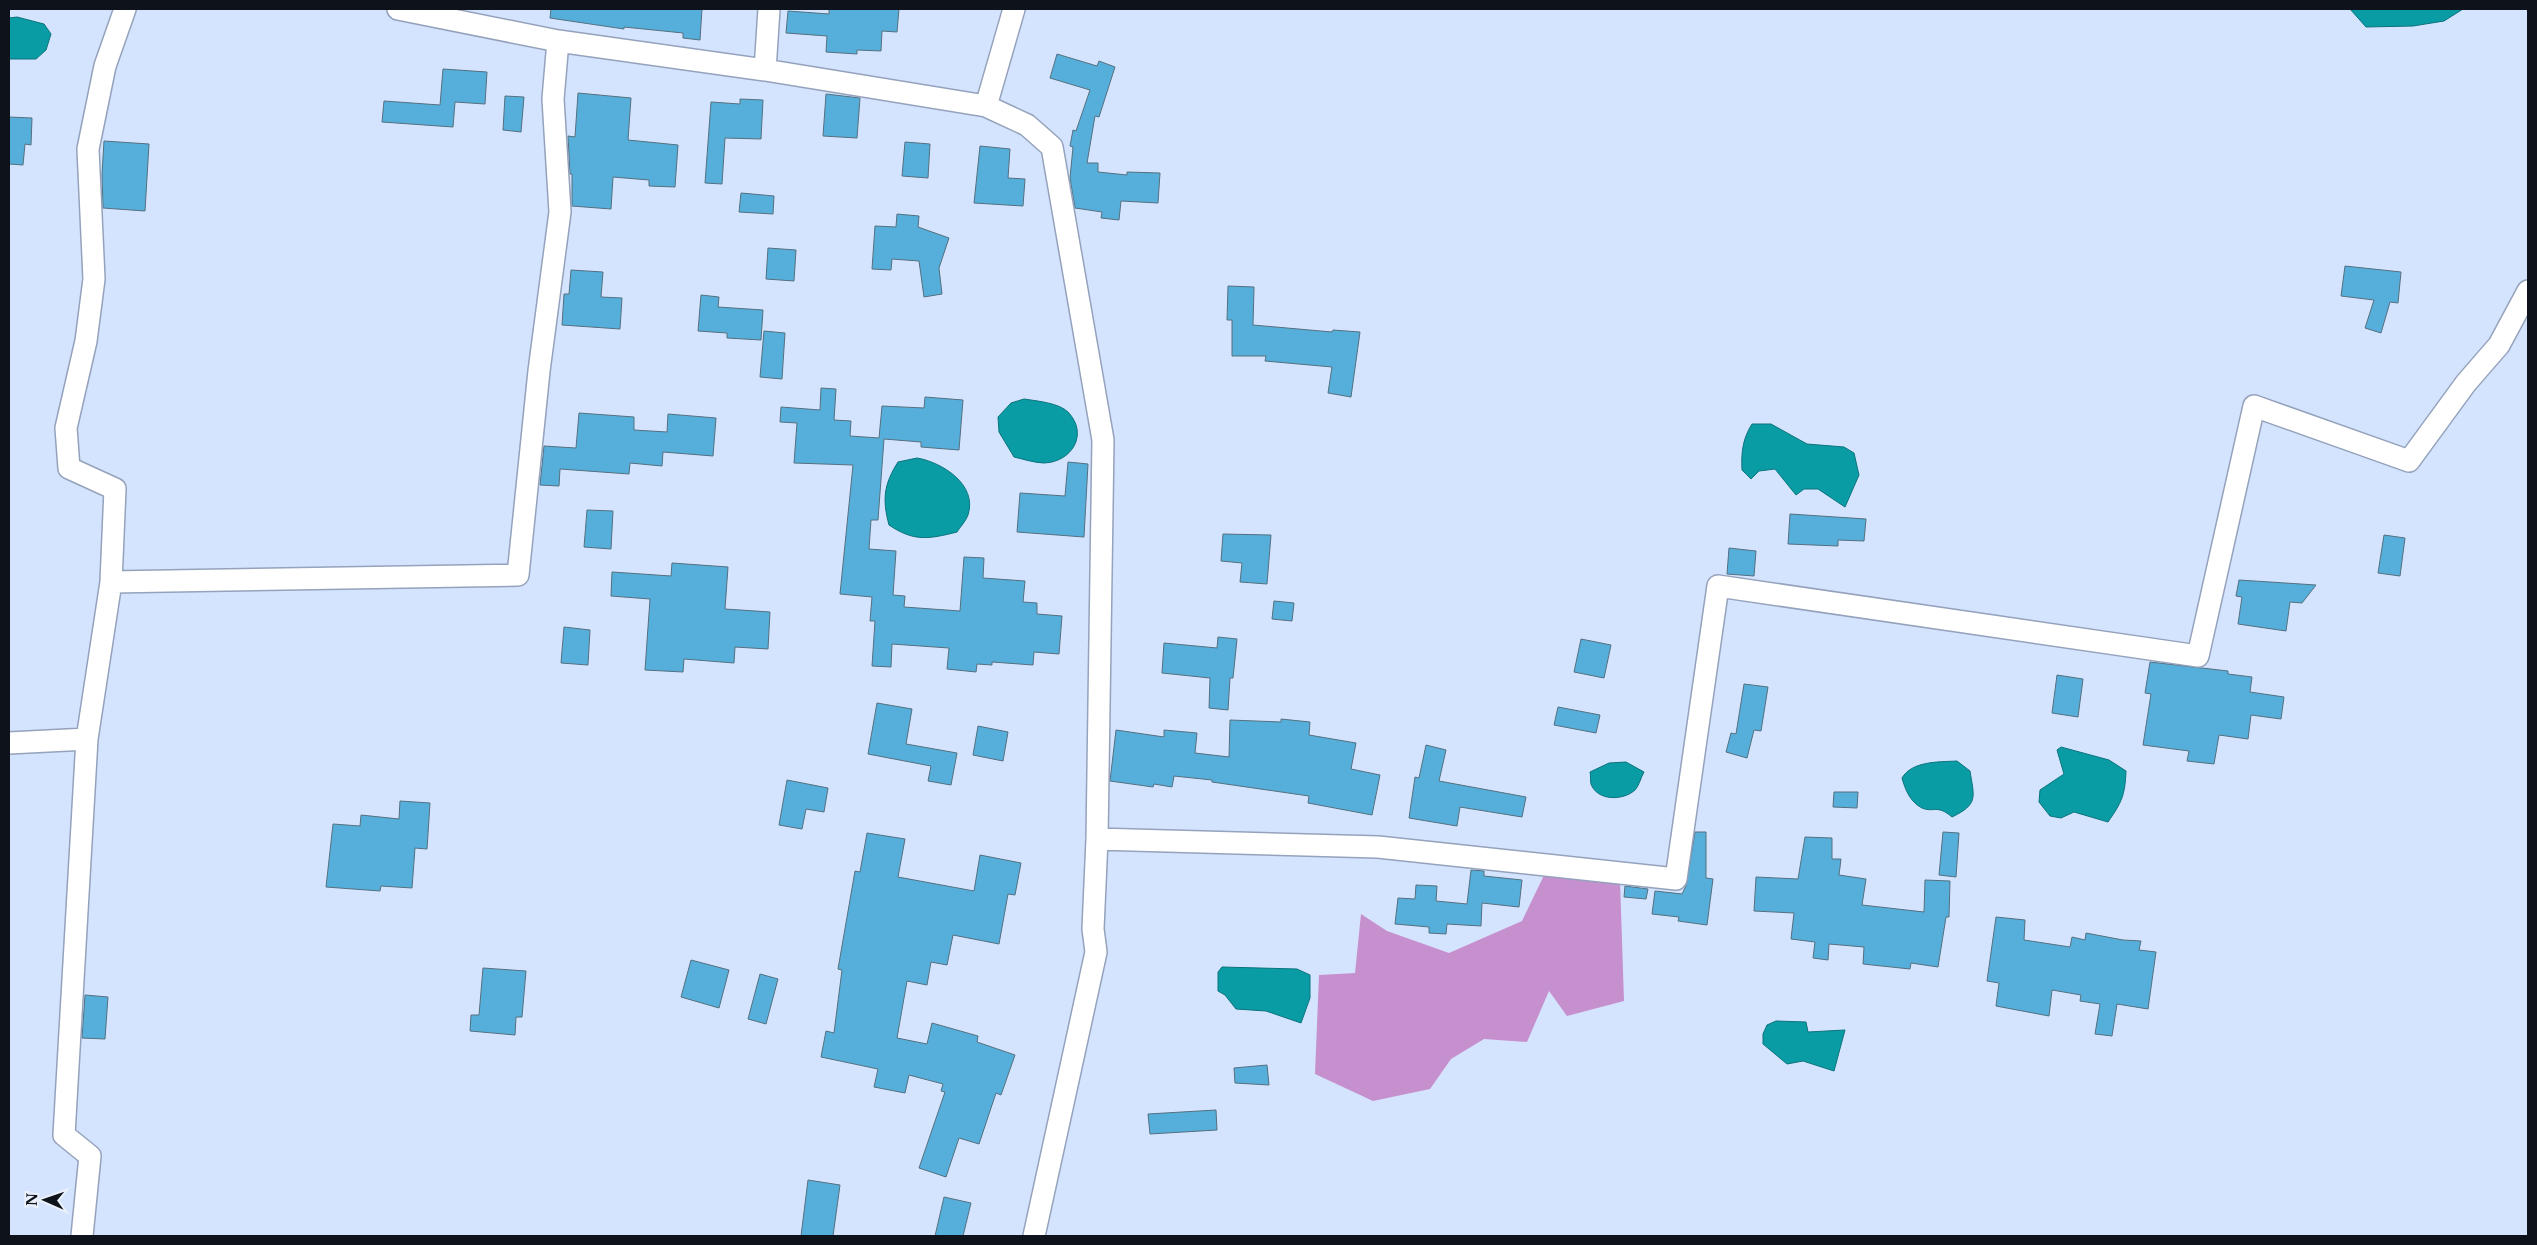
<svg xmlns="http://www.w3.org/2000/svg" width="2537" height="1245" font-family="'Libre Baskerville',serif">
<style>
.forest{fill:#c690ce}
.water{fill:#0a9ca5;stroke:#0b737c}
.building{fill:#56afdb;stroke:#54707f}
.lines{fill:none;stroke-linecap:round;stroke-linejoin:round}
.minor-casing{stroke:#94a2bb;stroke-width:24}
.minor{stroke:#fff;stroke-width:21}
</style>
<rect width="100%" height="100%" fill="#d5e4fe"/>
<path class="forest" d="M1547 869 1620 880 1624 1001 1567 1016 1549 991 1527 1042 1484 1039 1451 1059 1430 1089 1373 1101 1315 1074 1319 975 1355 973 1361 914 1387 931 1449 953 1522 921Z"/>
<path class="water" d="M2350 9H2463L2444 21 2413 26 2366 27Z
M17 17 44 24 51 34 46 50 36 59H9V18Z
M1024 399C1037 401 1059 403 1068 412 1089 434 1072 462 1044 463 1035 463 1023 459 1014 457L999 432 998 417 1011 403Z
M1752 424H1771L1807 444 1844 447 1854 453 1859 475 1845 507 1818 489H1804L1796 495 1775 469 1759 471 1751 479 1742 470C1741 452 1743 438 1752 424Z
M917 458C941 462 978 484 968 515 966 521 960 527 957 532 929 539 914 542 889 525 882 499 884 484 898 462Z
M2061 747 2109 760 2126 771C2125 795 2122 802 2108 822L2074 812 2061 818 2050 816 2039 802 2040 790 2064 774 2057 750Z
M1957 761 1970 771C1974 797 1979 804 1952 817 1937 804 1934 813 1922 808 1910 802 1905 789 1902 778 1912 761 1938 762 1957 761Z
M1626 762 1644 772C1641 777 1639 786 1635 790 1623 801 1597 801 1591 784 1590 781 1591 776 1590 772L1609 763Z
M1222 967 1297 969 1310 975V998L1301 1023 1266 1011 1236 1009 1225 995 1218 991V972Z
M1776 1021 1806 1022 1808 1032 1845 1030 1834 1071 1803 1061 1787 1064 1763 1044V1034L1767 1025Z"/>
<path class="building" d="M551 9H702L700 40 683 38V33L624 27V29L550 18Z
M829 9H899L897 32 882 31 881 51 857 50V54L826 52 827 36 786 33 788 11 829 14Z
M1057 54 1097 66 1099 61 1115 67 1099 117 1095 116 1087 163H1098V172L1127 175V172L1160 173 1158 203 1121 201 1119 220 1101 218 1102 212 1075 208 1070 178 1073 147 1070 146 1073 130 1076 131 1090 90 1050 78Z
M443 69 487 72 485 104 455 102 453 127 382 122 384 101 440 105Z
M578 93 631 98 628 140 678 145 675 187 649 186V180L613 177 611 209 572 206V174H570L568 136 575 137Z
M826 94 860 98 857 138 823 136Z
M505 96 524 97 521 132 503 130Z
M740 99 763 100 761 139 725 138 722 184 705 183 711 102 740 104Z
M9 117 32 118 31 145 25 144 23 165 9 164Z
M104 141 149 144 145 211 103 208 102 174Z
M905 142 930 144 928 178 902 176Z
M980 146 1010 149 1008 178 1025 179 1023 206 974 203Z
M741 193 774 196 773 214 739 212Z
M897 214 919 216 918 227 949 238 939 268 942 294 924 297 919 261 892 259 891 270 872 269 875 226 896 227Z
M768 248 796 250 794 281 766 279Z
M2345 266 2401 272 2398 303 2390 302 2381 333 2365 328 2374 300 2341 296Z
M571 270 603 272 601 297 622 298 620 329 562 325 564 294H569Z
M1228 286 1254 287 1253 325 1332 332 1333 330 1360 332 1351 397 1328 393 1332 367 1265 361 1266 356H1232V320H1227Z
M701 295 719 297 718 307 763 310 761 340 727 338V333L698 331Z
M764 331 785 333 782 379 760 377Z
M821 388 836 389 834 420 851 421 850 436 879 438 882 406 924 408 925 397 963 400 959 450 921 447V442L884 439 878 520H871L869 549 896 551 893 595 905 596 904 607 960 611 964 557 984 558 983 578 1025 581 1023 602 1037 603V614L1062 616 1059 654 1034 652 1033 665 992 662V665L977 664 976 672 947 669 949 648 892 644 891 667 872 666 875 621H870L872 597 840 594 853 465 794 463 797 423 780 422 781 407 820 410Z
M579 413 634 417V430L667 432 668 414 716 418 713 456 663 452 662 466 630 463 629 474 560 469 559 486 540 485 544 446 576 448Z
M1068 462 1088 464 1084 537 1017 532 1020 493 1065 496Z
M587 510 613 511 611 549 584 547Z
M1790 514 1866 519 1864 541 1838 540V546L1788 544Z
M1223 534 1271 535 1267 584 1240 582 1242 563 1221 561Z
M2384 535 2405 538 2400 576 2378 573Z
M1729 548 1756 551 1754 576 1727 574Z
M672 563 728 567 725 609 770 612 768 649 735 647 734 663 684 659 683 672 645 670 650 599 611 596 612 572 671 576Z
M2239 580 2316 585 2302 603 2290 602 2286 631 2238 624 2242 597 2236 596Z
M1274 601 1294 603 1292 621 1272 619Z
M564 627 590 630 588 665 561 663Z
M1218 637 1237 639 1233 678H1230L1228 710 1209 708 1210 678 1162 673 1164 643 1217 648Z
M1581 639 1611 645 1604 678 1574 672Z
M2150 662 2228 671V674L2252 677 2250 692 2284 697 2281 719 2251 715 2248 739 2219 735 2214 764 2187 761 2189 751 2143 745 2151 694 2145 693Z
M2057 675 2083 679 2078 717 2052 713Z
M1744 684 1768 687 1761 731 1754 730 1747 758 1726 752 1731 733 1736 734Z
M877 703 912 709 906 744 957 753 951 785 928 781 931 766 868 754Z
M1558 707 1600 715 1596 733 1554 725Z
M1281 719 1310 722 1309 735 1356 743 1351 769 1380 775 1372 815 1308 803 1309 796 1212 782V780L1174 776 1172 787 1154 784 1153 787 1110 781 1116 730 1164 737V730L1197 733 1195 753 1229 757 1230 720 1281 722Z
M978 726 1008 732 1003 761 973 755Z
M1426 745 1446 750 1439 781 1526 797 1522 817 1460 807 1457 826 1409 818 1415 777 1419 778Z
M787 780 828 788 824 812 806 809 802 829 779 825Z
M1834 792H1858L1857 808 1833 807Z
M400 801 430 803 427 849 415 848 412 888 381 886 380 891 326 887 333 824 360 826 361 815 399 819Z
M1695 832H1706V878L1713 879 1707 925 1678 921 1679 917 1652 914 1655 891 1682 894 1686 886Z
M1943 832 1959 833 1956 877 1939 875Z
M867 833 905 839 898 877 974 891 980 855 1021 863 1015 895 1008 894 999 944 953 935 947 965 931 962 927 985 907 981 897 1038 927 1044 932 1023 978 1036 977 1042 1015 1055 1001 1095 996 1093 979 1144 959 1138 946 1177 919 1168 945 1092 941 1091 943 1084 909 1075 905 1093 874 1087 878 1069 821 1057 826 1031 834 1033 842 970 838 969 855 871 860 872Z
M1805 837 1832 838V859H1841L1839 875 1866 879 1862 905 1924 912 1925 880 1950 881 1949 917H1946L1938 967 1911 963 1910 969 1863 964 1864 947 1829 944 1828 960 1813 958 1815 942 1791 939 1794 913 1754 911 1756 877 1798 879Z
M1471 870 1484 871V876L1522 880 1519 907 1482 903 1481 926 1447 924 1446 934 1429 933V927L1395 924 1398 898 1415 899 1416 885 1437 886 1436 901 1467 904Z
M1625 886 1648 889 1646 899 1624 897Z
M1996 917 2025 920 2024 940 2070 947 2072 937 2085 940 2086 933 2123 940 2141 941 2139 950 2156 952 2148 1009 2117 1004 2112 1036 2095 1034 2100 1004 2080 1001 2081 995 2052 990 2049 1016 1996 1006 1999 983 1987 981Z
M691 960 729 970 719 1008 681 997Z
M483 968 526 971 522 1017H516L515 1035 470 1031 471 1015H479Z
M760 974 778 979 766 1024 748 1019Z
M85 995 108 997 105 1039 82 1038Z
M1267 1065 1269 1085 1235 1083 1234 1068Z
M1216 1110 1217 1130 1150 1134 1148 1114Z
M808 1180 840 1185 833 1236H801Z
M944 1197 971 1203 963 1236H935Z"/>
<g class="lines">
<g class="minor-casing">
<path id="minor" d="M398 9 558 41 765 70 986 106 1027 125 1052 147 1103 440 1097 839 1093 929 1096 952 1034 1236
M765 70 769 9
M986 106 1014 9
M111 582 115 489 69 468 66 428 86 341 94 279 88 149 105 66 125 9
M9 743 87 739 111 582 518 575 539 371 560 212 553 99 558 41
M1097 839 1378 847 1676 879 1718 586 2198 656 2254 406 2409 461 2466 383 2499 345 2528 291
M82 1236 90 1156 64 1135 87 739"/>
</g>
<use href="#minor" class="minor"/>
</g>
<rect width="2537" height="1245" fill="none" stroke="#0d121b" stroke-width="20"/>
<g transform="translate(45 1200) rotate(272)" stroke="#ebf1fb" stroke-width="4" paint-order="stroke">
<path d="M0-4L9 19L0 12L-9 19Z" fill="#0d121b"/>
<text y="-8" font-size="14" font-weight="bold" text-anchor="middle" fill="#0d121b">N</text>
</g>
</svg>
